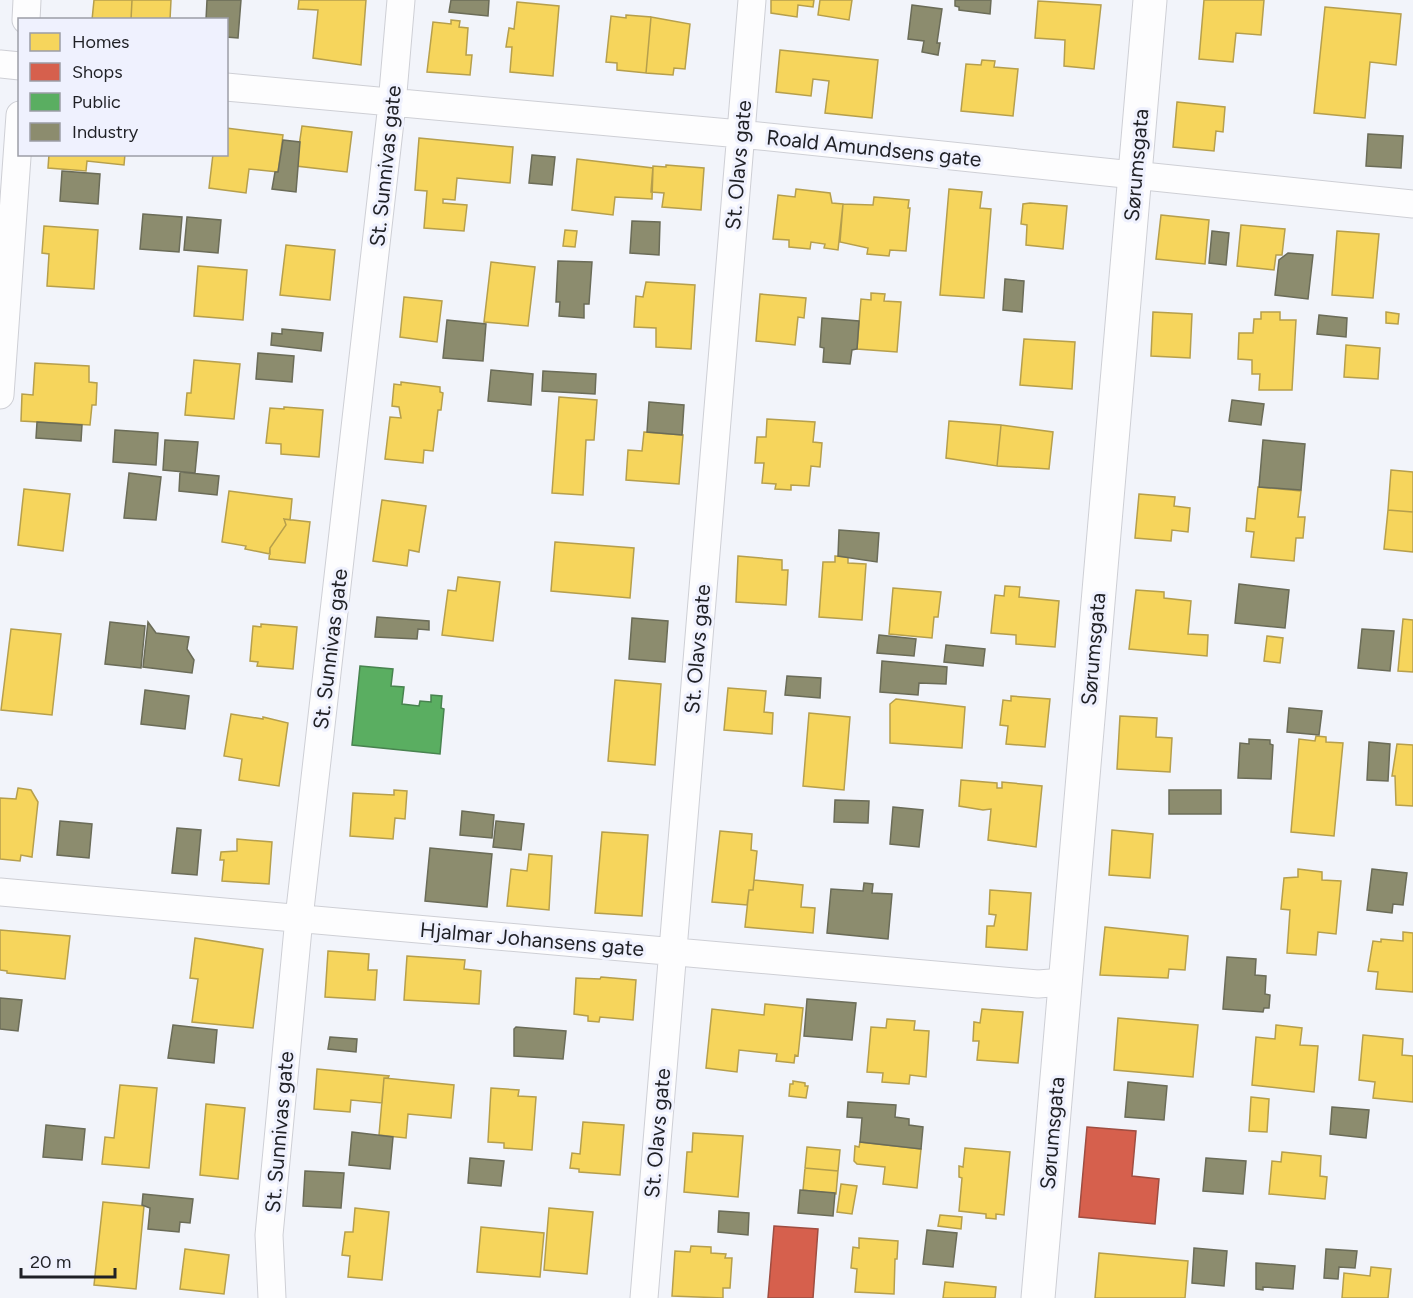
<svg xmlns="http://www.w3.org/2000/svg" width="1413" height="1298" font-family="Figtree,sans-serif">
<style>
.homes{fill:#f6d55c;stroke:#b69f4c;stroke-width:1.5}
.shops{fill:#d6604d;stroke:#9f4d41;stroke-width:1.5}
.public{fill:#5aae61;stroke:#48834f;stroke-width:1.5}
.industry{fill:#8c8c6e;stroke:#6b6c58;stroke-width:1.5}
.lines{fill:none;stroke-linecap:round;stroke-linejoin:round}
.street-casing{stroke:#cecfd5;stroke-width:29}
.secondary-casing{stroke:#cecfd5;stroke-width:35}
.street{stroke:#fdfdfe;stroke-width:27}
.secondary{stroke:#fdfdfe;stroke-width:33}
.labels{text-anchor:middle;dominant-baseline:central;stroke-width:6;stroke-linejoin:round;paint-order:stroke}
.street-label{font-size:21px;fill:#1f2025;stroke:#eff1fe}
</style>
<rect width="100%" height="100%" fill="#f2f4fa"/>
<path class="homes" d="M94 0H132L131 20H92Z
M132 0H171L170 20H131Z
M299 0H366L361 65 313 58 318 10 298 9Z
M771 0H814L813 7 798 5 797 17 771 13Z
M820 0H852L849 20 818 15Z
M1204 0H1264L1261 35 1236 33 1233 62 1199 59Z
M1038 1 1101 5 1094 69 1064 66 1065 40 1035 38Z
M517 2 559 6 553 76 510 72 512 47H506L509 28 514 29Z
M1325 7 1401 14 1396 65 1370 62 1365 118 1314 113Z
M626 15 651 17 646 73 617 70V63L606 62 611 16 626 18Z
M651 17 690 24 685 69 674 68 673 75 646 73Z
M451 20 460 21 459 27 468 28 466 55H472L470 75 427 72 433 22 451 24Z
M780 50 878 60 872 118 825 113 829 81 813 79 811 96 776 92Z
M982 60 995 61 994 67 1018 69 1013 116 961 111 966 64 981 65Z
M1177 102 1225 107 1223 132 1216 131 1214 151 1173 147Z
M302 126 352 132 347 172 296 166Z
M226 128 283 135 278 172 249 169 246 193 209 188 213 154H226Z
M419 138 513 147 510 183 457 178 455 200 443 199V203L467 205 464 231 424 228 427 191 415 190Z
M49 154H125L124 165 87 161 86 171 48 168Z
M577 159 653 168 652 199 615 197 613 215 572 210Z
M666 165 704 168 701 210 662 207 664 193 651 192 653 166 666 167Z
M796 189 830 193 832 203 843 204 838 250 824 248 825 244 811 242 810 249 789 247V240L773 239 778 195 795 197Z
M949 189 982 192 980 208 991 209 984 298 940 295Z
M874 197 909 200 908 208H910L906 251 890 250 889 256 867 254 868 248 840 242 843 204 873 205Z
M1030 203 1067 206 1063 249 1026 245 1027 225 1021 224 1023 204Z
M1161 215 1209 220 1205 264 1156 259Z
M1241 225 1285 229 1282 255H1276L1274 270 1237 266Z
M44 226 98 230 94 289 47 286 49 254 42 253Z
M565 230 577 231 575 247 563 246Z
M1337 231 1379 234 1373 298 1332 295Z
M286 245 335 250 330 300 280 295Z
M491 262 535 267 528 326 484 322Z
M198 266 247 270 243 320 194 316Z
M646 282 695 285 691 349 656 347V328L634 327 636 296 643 297Z
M871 293 885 294 884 301 901 302 897 352 857 349 861 299 871 300Z
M760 294 806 298 804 318 798 317 795 345 756 341Z
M404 297 442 301 437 342 400 337Z
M1153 312 1192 314 1190 358 1151 356Z
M1261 312H1280V320H1296L1292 390H1259L1260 374H1252V360L1238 359 1239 333H1253L1254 319H1261Z
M1386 312 1399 314 1398 324 1386 323Z
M1024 339 1075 342 1072 389 1020 385Z
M1346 345 1380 348 1378 379 1344 377Z
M194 360 240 364 234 419 185 415 187 393H191Z
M35 363 89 366V382L97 383 96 405H92L90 425 21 421 22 394 33 395Z
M401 382 440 387V392L443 393 441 410H438L433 451 424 450 423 463 385 459 390 417 401 418 399 407 392 406 394 384 401 385Z
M559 397 597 400 594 440H586L583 495 552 493Z
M284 407 323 410 319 457 281 454V444L266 443 270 408 284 409Z
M767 419 815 422 813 442 822 443 820 467 811 466 809 486 791 485V490L775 489 776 484 762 483 764 463H755L757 437H766Z
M949 421 1001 425 997 466 946 458Z
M1001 425 1053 432 1049 469 997 466Z
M644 432 683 435 679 484 626 480 628 450 642 451Z
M1391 470 1413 472V512L1388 510Z
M1258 487 1301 491 1298 517H1305L1303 538H1296L1294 561 1251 557 1254 532 1246 531 1247 518 1255 519Z
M24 489 70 494 63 551 18 545Z
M229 491 292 499 290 520 284 519 286 525 270 548V554L245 549 246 546 222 542Z
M1139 494 1175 497 1174 506 1190 508 1188 532 1172 530 1171 541 1135 538Z
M382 500 426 506 419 552 409 550 407 566 373 561Z
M1388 510 1413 512V552L1384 549Z
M284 519 310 522 305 563 269 559 270 548 286 525Z
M555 542 634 548 630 598 551 591Z
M738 556 782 560V570H788L786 605 736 602Z
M835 556 848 557V563L866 564 862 620 819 617 823 562H835Z
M458 577 500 582 493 641 442 635 448 590 456 591Z
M1005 586 1020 587 1019 597 1059 601 1055 647 1016 644V635L991 633 995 595 1004 596Z
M893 588 941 592 938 617H934L932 638 889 634Z
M1136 590 1164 592V598L1191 601 1188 634 1208 635 1207 656 1129 649Z
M1403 619 1413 620V672L1398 671Z
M261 624 297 627 293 669 257 666 258 662 250 661 253 626 261 627Z
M11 629 61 634 52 715 1 710Z
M1267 636 1283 638 1280 663 1264 661Z
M615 680 661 684 655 765 608 761Z
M728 688 766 691 764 712 773 713 772 734 724 730Z
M1011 696 1050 699 1045 747 1006 744 1008 726 1000 725 1003 700 1011 701Z
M896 699 965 707 962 748 890 743V704Z
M809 713 850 717 844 790 803 786Z
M231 714 263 719V717L288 723 279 786 239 780 242 759 224 756Z
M1120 716 1157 718 1156 737 1172 738 1170 772 1117 769Z
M1316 736 1326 737V742L1343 743 1334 836 1291 832 1299 739 1315 741Z
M1397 744 1413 745V806L1396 805 1395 776H1392Z
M961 780 997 783V788H1002V782L1042 786 1036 847 988 840 991 809 983 810 959 806Z
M18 788 31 790 38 802 32 857 21 855 20 861 0 859V798L16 799Z
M394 790 407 791 405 819 395 818 393 839 350 836 353 793 394 795Z
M1112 830 1153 834 1150 878 1109 875Z
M720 831 752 834 751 850 757 851 753 890H749L747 905 712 902Z
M602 832 648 835 642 916 595 913Z
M237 839 272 842 269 884 222 881 224 860H220L221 852 237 851Z
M529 854 552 856 549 910 507 906 511 869 527 871Z
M1298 869 1322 872V880L1341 881 1336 934 1318 932 1316 955 1287 953 1290 910 1281 909 1284 878 1298 877Z
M754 880 803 885 801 907 815 908 813 933 745 927 749 890H753Z
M990 890 1031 893 1027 950 986 947 987 926H994L996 915 989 914Z
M1105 927 1188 936 1185 970 1169 969 1168 978 1100 975Z
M0 930 70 936 65 979 7 973V971L0 970Z
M1403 932 1413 933V992L1376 989 1378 972 1368 971 1373 941 1381 942V939L1403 941Z
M195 938 263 949 253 1028 192 1022 198 979 190 978Z
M328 951 369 954 368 970H377L375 1000 325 997Z
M407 956 465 960 464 969 481 971 479 1004 404 1000Z
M601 977 636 980 633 1020 600 1017 599 1022 588 1021V1016L574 1014 576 978 600 979Z
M765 1004 803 1008 798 1056 795 1055 794 1063 776 1061 777 1054 739 1050 737 1072 706 1068 712 1009 764 1015Z
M982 1009 1023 1012 1018 1063 977 1060 979 1041H973L974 1022 980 1023Z
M1118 1018 1198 1025 1193 1077 1114 1070Z
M887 1019 915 1021 914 1030 929 1031 926 1077 910 1075 909 1084 882 1082 883 1073 867 1072 871 1027 886 1028Z
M1276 1025 1302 1028 1300 1045 1318 1046 1314 1092 1252 1085 1256 1037 1275 1039Z
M1363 1035 1403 1039 1402 1055 1413 1056V1102L1373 1098 1375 1082 1359 1080Z
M317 1069 389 1076 388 1078H384L382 1103 351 1100 350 1112 314 1109Z
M384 1078 454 1085 451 1118 408 1114 406 1138 379 1135Z
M793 1081 805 1083V1086H808L806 1098 789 1096 790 1084H793Z
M120 1085 157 1088 149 1168 102 1164 105 1137 114 1138Z
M491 1088 519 1090 518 1096 536 1097 532 1150 504 1148V1143L488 1142Z
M1251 1097 1269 1099 1267 1132 1249 1131Z
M206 1104 245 1108 238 1179 200 1175Z
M583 1122 624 1125 620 1175 579 1172V1169L570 1168 572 1153 580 1154Z
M693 1133 743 1136 738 1197 684 1192 687 1152H692Z
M860 1142 921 1149 917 1188 883 1184 885 1167 857 1164 854 1161 855 1146 859 1147Z
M807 1147 840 1150 838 1171 805 1168Z
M965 1148 1010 1152 1004 1215 996 1214V1219L986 1218V1214L959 1211 962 1178 959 1177V1166L963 1167Z
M1282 1152 1321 1156 1320 1176 1327 1177 1325 1199 1269 1194 1272 1161 1281 1162Z
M805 1168 838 1171 836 1194 803 1190Z
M841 1184 857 1186 852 1214 837 1212Z
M103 1202 144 1206 136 1289 94 1285Z
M355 1208 389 1212 382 1280 348 1277 350 1256 342 1255 345 1232H353Z
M549 1208 593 1212 587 1274 544 1270Z
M940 1215 962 1217 961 1229 938 1226Z
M481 1227 544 1233 540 1277 477 1272Z
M859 1238 898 1241 897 1259H895L894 1294 855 1292 857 1269 851 1268 853 1247 859 1248Z
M691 1246 711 1247V1253L726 1254 725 1258H732L730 1288H723V1298L672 1296 675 1251 690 1252Z
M185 1249 229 1255 224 1294 180 1289Z
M1099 1253 1188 1261 1185 1298H1095Z
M1371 1267 1391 1269 1388 1298H1342L1344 1273 1370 1276Z
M945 1282 996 1287 995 1298H943Z"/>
<path class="shops" d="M1087 1127 1136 1131 1132 1176 1159 1179 1155 1224 1079 1217Z
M774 1226 818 1229 813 1298H768Z"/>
<path class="public" d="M360 666 393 669 391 686 404 687 402 704 419 706 420 701 431 702V695L442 696 441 708 444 709 440 754 352 745Z"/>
<path class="industry" d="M207 0H241L238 38 226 37V20H206Z
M451 0H489L488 16 449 12Z
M955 0H991L990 14 959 10V7L955 6Z
M912 5 942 9 937 43H940L938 55 922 52 924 41 908 39Z
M1368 134 1403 136 1401 168 1366 166Z
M283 140 300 142 296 192 272 189 275 172H278Z
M532 155 555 157 552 185 529 183Z
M62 171 100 174 98 204 60 201Z
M143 214 182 217 179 252 140 249Z
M187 217 221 220 218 253 184 250Z
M632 221 660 222 659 255 630 253Z
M1212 231 1229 233 1226 265 1209 263Z
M1288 253 1313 255 1308 299 1275 295 1279 260Z
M558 261 592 262 589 304H584V318L559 316 560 302H556Z
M1005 279 1024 281 1022 312 1003 310Z
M1319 315 1347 318 1346 337 1317 334Z
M822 318 859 321 857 349 852 350 850 364 823 362 824 348 820 347Z
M447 320 486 324 483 361 443 358Z
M282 329 323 333 321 351 271 345 272 333 282 334Z
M258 353 294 356 292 382 256 379Z
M491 370 533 374 531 405 488 401Z
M543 371 596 374 595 394 542 391Z
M1232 400 1264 404 1261 425 1229 421Z
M649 402 684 405 682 435 647 432Z
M37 422 82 425 81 441 36 438Z
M115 430 158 433 156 465 113 462Z
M165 440 198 442 195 473 163 470Z
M1263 440 1305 444 1301 490 1259 487Z
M180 472 219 476 217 495 179 491Z
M129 473 161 477 156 520 124 518Z
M839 530 879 533 877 562 838 556Z
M1239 584 1289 590 1285 628 1235 623Z
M377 617 429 621V630L418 629 417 639 375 637Z
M632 618 668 621 665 662 629 659Z
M110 622 145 626 141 668 105 664Z
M148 622 156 633 189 637 187 649 194 660 192 673 143 667Z
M1362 629 1394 631 1390 671 1358 668Z
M879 635 916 639 914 656 877 653Z
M946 645 985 649 983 666 944 662Z
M882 661 947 667 946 684 919 683 918 695 880 692Z
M787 676 821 678 820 698 785 695Z
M145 690 189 696 185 729 141 724Z
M1289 708 1322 711 1319 735 1287 732Z
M1249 739 1270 740V744L1273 745 1271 779 1238 778 1240 743 1249 744Z
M1369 742 1390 744 1388 781 1367 780Z
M1169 790H1221V814H1169Z
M835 800 869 801 868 823 834 822Z
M893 807 923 810 919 847 890 844Z
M462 811 494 815 492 838 460 835Z
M60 821 92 824 89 858 57 855Z
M496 821 524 824 521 850 493 847Z
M177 828 201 830 197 875 172 873Z
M430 848 492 854 487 907 425 901Z
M1372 869 1407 873 1403 905 1393 904 1392 913 1367 910Z
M864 883 873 884 872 893 892 894 888 939 827 933 831 889 863 891Z
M1227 957 1256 959 1255 975 1266 976 1265 994 1270 995 1269 1008H1264L1263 1012 1223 1009Z
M0 998 22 1000 18 1031 0 1029Z
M807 999 856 1003 852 1040 804 1036Z
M173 1025 217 1030 214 1063 168 1058Z
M516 1027 566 1031 563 1059 514 1056V1029Z
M330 1037 357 1039 356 1052 328 1049Z
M1128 1082 1167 1086 1164 1120 1125 1117Z
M848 1102 896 1105 895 1117 909 1119V1125L923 1127 921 1149 860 1142 862 1118 847 1117Z
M1332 1107 1369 1110 1366 1138 1330 1134Z
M46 1125 85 1129 82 1160 43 1157Z
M352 1132 393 1137 390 1169 349 1165Z
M470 1158 504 1161 501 1186 468 1183Z
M1206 1158 1246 1161 1243 1194 1203 1191Z
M305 1171 344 1173 341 1208 303 1206Z
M800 1190 835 1193 833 1216 798 1213Z
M143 1194 193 1199 190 1223 180 1222 179 1232 148 1229 150 1208 142 1205Z
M719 1211 749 1213 748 1235 718 1232Z
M927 1230 957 1233 953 1267 923 1264Z
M1194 1248 1227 1251 1224 1286 1192 1283Z
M1326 1249 1357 1251 1355 1268 1339 1267 1338 1279 1324 1278Z
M1256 1263 1295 1266 1293 1289 1263 1287V1290L1256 1289Z"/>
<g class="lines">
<g class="street-casing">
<path id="street" d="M26 20 27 0
M0 64 20 66
M226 87 740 134 1413 204
M0 395 20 115
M0 892 1038 984 1065 982
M272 1298 269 1235 299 918 392 104 401 0
M644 1298 752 0"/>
</g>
<g class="secondary-casing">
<path id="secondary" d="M1038 1298 1150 0"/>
</g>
<use href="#street" class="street"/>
<use href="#secondary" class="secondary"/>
</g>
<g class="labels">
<g class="street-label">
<text transform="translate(874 148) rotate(6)">Roald Amundsens gate</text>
<text transform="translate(738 165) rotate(-85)">St. Olavs gate</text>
<text transform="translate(1136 165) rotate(-85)">Sørumsgata</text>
<text transform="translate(385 166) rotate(-84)">St. Sunnivas gate</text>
<text transform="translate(330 649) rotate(-83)">St. Sunnivas gate</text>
<text transform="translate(697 649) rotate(-85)">St. Olavs gate</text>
<text transform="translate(1093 649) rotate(-85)">Sørumsgata</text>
<text transform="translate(532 939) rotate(5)">Hjalmar Johansens gate</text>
<text transform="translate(279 1132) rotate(-85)">St. Sunnivas gate</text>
<text transform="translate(657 1133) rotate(-85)">St. Olavs gate</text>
<text transform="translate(1052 1133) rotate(-85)">Sørumsgata</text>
</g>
</g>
<rect x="18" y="18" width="210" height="138" fill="#eff1fe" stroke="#9c9da7" stroke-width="1.5"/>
<rect x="30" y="33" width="30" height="18" fill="#f6d55c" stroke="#9c9da7" stroke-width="1.5"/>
<text x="72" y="48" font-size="18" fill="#1f2025">Homes</text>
<rect x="30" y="63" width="30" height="18" fill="#d6604d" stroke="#9c9da7" stroke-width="1.5"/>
<text x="72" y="78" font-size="18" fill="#1f2025">Shops</text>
<rect x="30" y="93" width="30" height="18" fill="#5aae61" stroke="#9c9da7" stroke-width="1.5"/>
<text x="72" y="108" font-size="18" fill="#1f2025">Public</text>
<rect x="30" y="123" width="30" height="18" fill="#8c8c6e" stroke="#9c9da7" stroke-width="1.5"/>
<text x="72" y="138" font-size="18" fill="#1f2025">Industry</text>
<path d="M21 1268v9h94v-9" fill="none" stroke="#1f2025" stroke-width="3"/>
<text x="30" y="1268" font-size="18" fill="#1f2025" stroke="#eff1fe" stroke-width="4.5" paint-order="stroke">20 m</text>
</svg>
